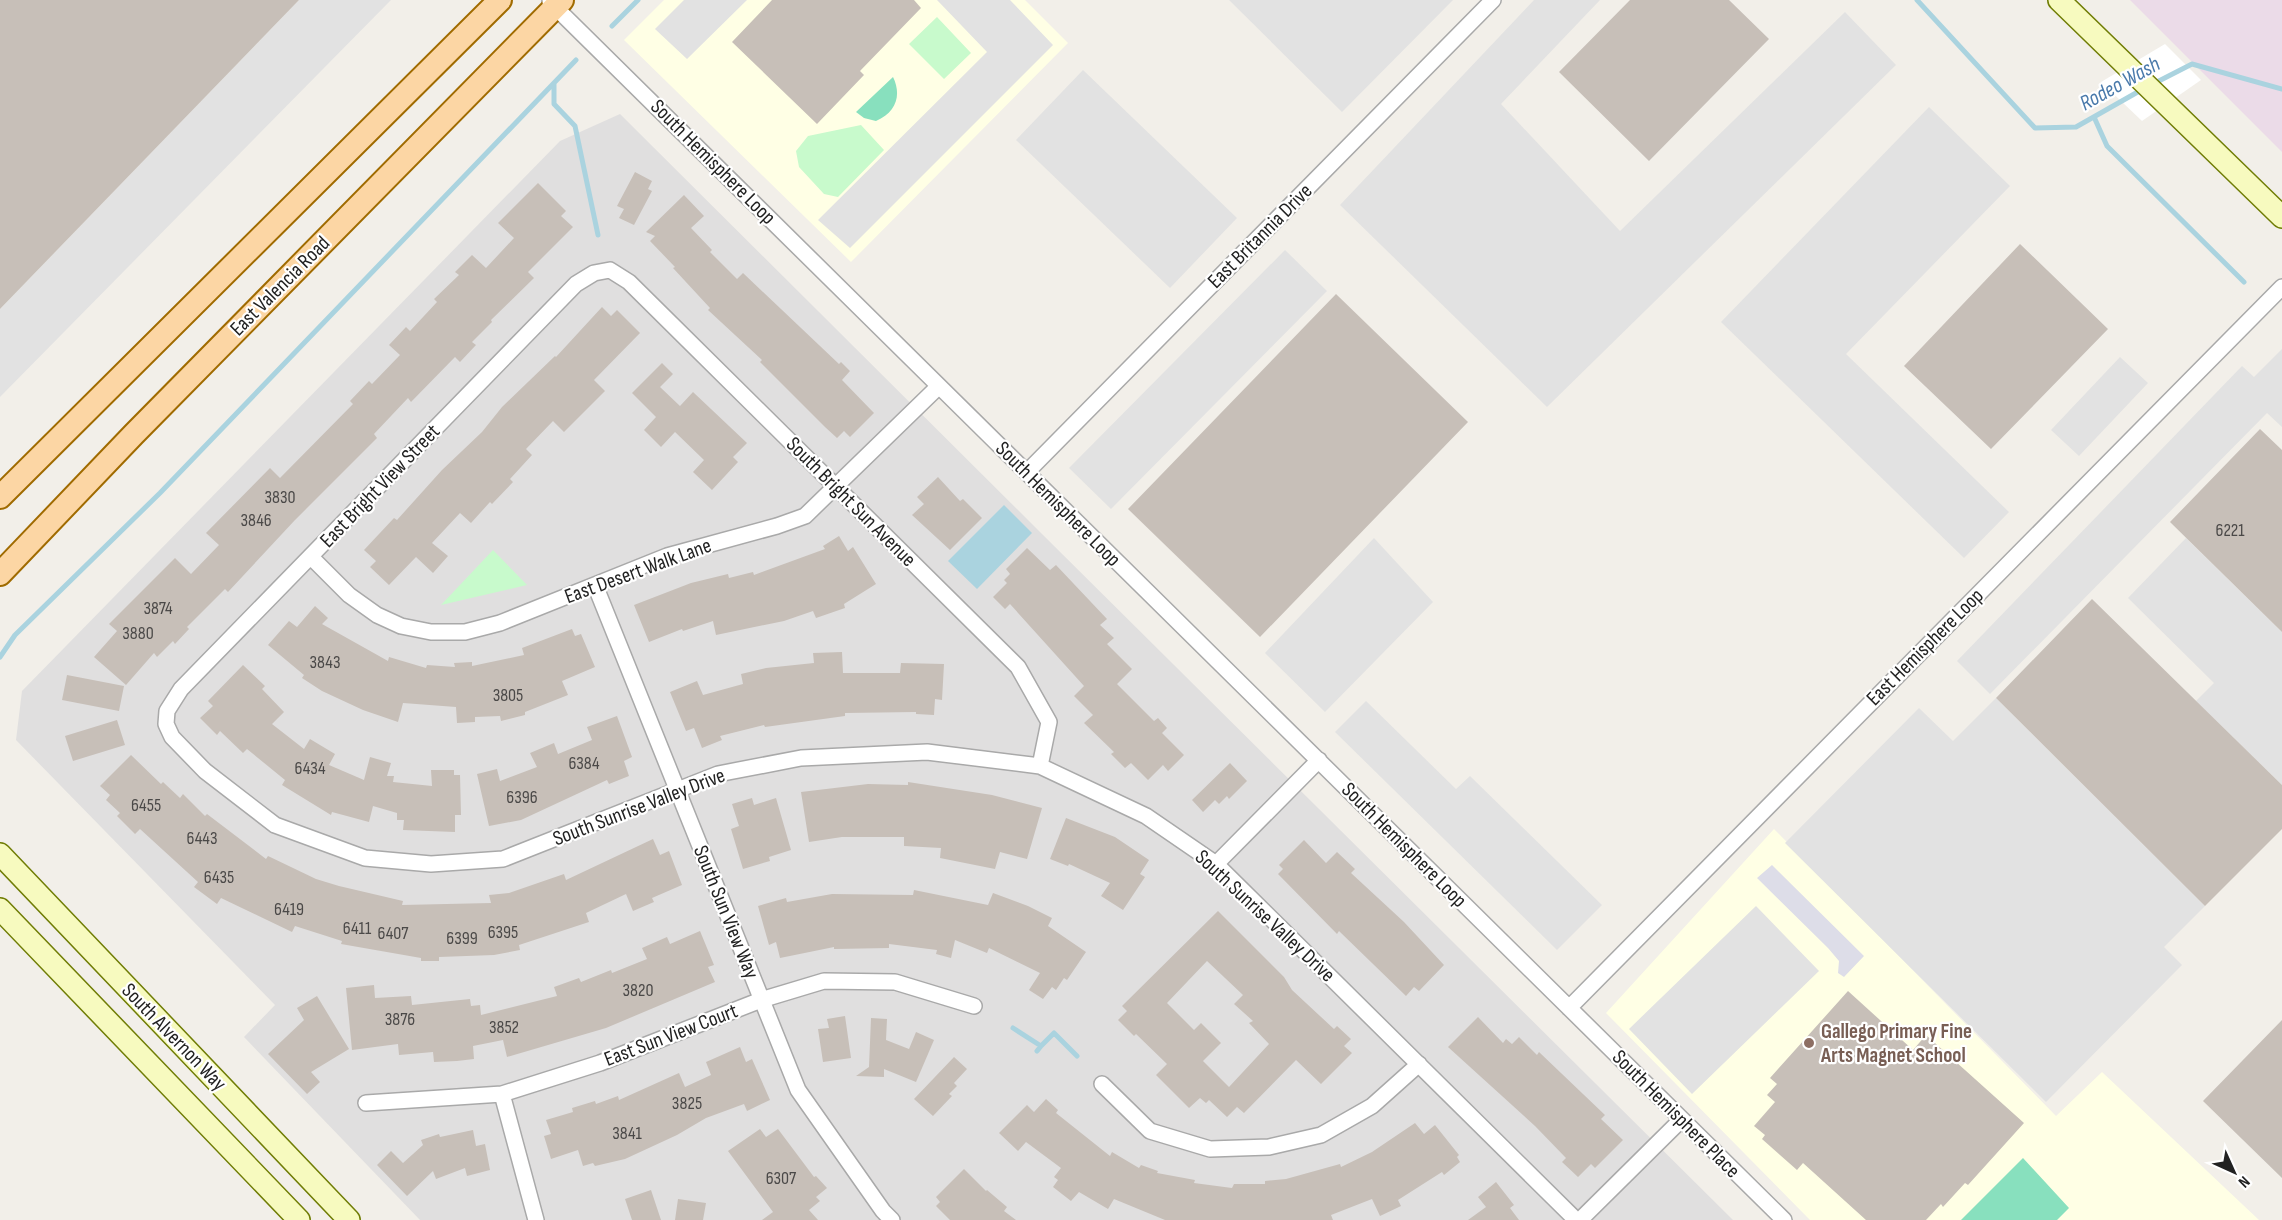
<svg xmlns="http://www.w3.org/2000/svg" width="2282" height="1220" font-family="'Sofia Sans Condensed',sans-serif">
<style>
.residential{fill:#e0dfdf}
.industrial{fill:#ebdbe8}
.education{fill:#ffffe5}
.park{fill:#c8facc}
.pitch{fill:#88e0be}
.parking{fill:#e2e2e2}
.plaza{fill:#dddde8}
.water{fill:#aad3df}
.pier{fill:#fff}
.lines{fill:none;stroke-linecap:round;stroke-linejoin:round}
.stream{stroke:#aad3df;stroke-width:5}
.building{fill:#c7bfb8;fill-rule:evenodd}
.minor-casing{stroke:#a9a9a9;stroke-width:18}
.secondary-casing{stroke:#707d05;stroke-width:24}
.primary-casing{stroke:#a06b00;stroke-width:26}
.minor{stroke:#fff;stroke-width:15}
.secondary{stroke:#f7fabf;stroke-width:21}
.primary{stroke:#fcd6a4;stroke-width:22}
.education-dot{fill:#8d6e63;stroke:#fff;stroke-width:2}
.labels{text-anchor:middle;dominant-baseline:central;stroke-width:4.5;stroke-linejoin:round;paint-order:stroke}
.number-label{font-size:18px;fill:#4b4948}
.street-label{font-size:21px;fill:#222;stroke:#fff}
.education-label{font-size:21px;font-weight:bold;fill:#785e54;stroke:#fff;text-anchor:start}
.water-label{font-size:22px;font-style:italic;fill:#4a7aab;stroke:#fff}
</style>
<rect width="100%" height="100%" fill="#f2efe9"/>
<path class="residential" d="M620 114 1042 534 1733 1220H420L244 1037 275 1005 16 740 22 691 560 141Z"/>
<path class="industrial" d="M2130 0H2282V152Z"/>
<path class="education" d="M664 0H1025L1068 43 851 262 624 40Z
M1774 829 2056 1116 2102 1072 2259 1220H1810L1606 1013Z"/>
<path class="park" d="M937 17 971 53 944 79 909 44Z
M861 125 884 150 838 197 824 194 799 167 796 151 808 136Z
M493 550 527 585 441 605Z"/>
<path class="pitch" d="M893 77C902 95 896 113 876 121L864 118 856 112Z
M2023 1158 2069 1208 2057 1220H1961Z"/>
<path class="parking" d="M299 0H391L0 397V309Z
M684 0H747L687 59 655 29Z
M937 0H1010L1053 45 850 248 818 220 987 52Z
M1229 0H1453L1342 112Z
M1534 0H1600L1501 104 1620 231 1845 12 1896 65 1547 407 1340 205Z
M1083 70 1237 218 1170 288 1016 140Z
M1929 107 2010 186 1846 354 2009 512 1964 558 1721 322Z
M1285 250 1327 291 1111 509 1069 468Z
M2282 349V427L2267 413 1990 694 1957 661 2242 366 2254 377Z
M2120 357 2148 383 2079 456 2051 430Z
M1374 538 1433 602 1325 712 1265 653Z
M2186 538 2282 632V785L2196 701 2214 683 2128 598Z
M1996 698 2205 906 2164 947 2182 965 2046 1102 1785 843 1919 708 1953 741Z
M1366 701 1456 789 1470 776 1602 905 1557 950 1335 732Z
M1756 906 1819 971 1692 1094 1629 1029Z"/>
<path class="plaza" d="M1772 865 1864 956 1844 977 1838 973 1839 961 1828 948 1757 878Z"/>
<path class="water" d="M1004 505 1032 533 977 589 948 561Z"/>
<path class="pier" d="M2165 44 2201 80 2142 121 2101 82Z"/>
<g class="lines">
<path class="stream" d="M1917 0 2035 128 2076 127 2143 89
M612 26 638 0
M554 84V104L575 126 598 235
M2151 85 2192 64 2282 89
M2094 117 2107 146 2244 282
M0 657 15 635 160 493 576 60
M1013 1028 1041 1046 1037 1051
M1041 1046 1054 1033 1077 1056"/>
</g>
<path class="building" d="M0 0H299L0 309Z
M772 0H914L921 8 860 71 864 75 817 124 732 42Z
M1630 0H1729L1769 39 1649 161 1559 72Z
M635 172 652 181 648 189 652 191 634 225 619 218 624 209 617 206Z
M538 183 566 211 561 216 573 227 528 272 534 278 491 320 492 322 472 342 476 345 460 362 455 357 411 402 408 398 374 434 377 438 295 520 228 592 225 589 187 627 189 629 175 644 173 641 157 657 154 653 126 685 94 657 117 631 109 624 175 558 191 574 219 545 206 533 270 468 280 478 353 404 350 401 369 381 372 384 400 355 389 345 406 327 410 331 437 302 434 299 459 275 455 272 472 255 486 268 514 238 498 223Z
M684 195 704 216 691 228 712 250 710 252 737 279 743 273 839 364 841 362 850 371 842 380 874 413 850 437 844 431 837 438 825 427 760 362 762 360 708 310 710 308 673 268 675 267 650 241 655 236 646 232Z
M2020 244 2108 329 1991 449 1904 366Z
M1336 294 1468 422 1260 637 1128 509Z
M602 307 611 316 617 310 640 333 594 380 605 391 564 432 553 421 526 449 532 455 510 479 513 482 492 504 490 502 471 523 460 513 432 543 448 556 433 573 416 557 389 585 370 567 376 561 364 550 394 518 397 520 442 470 482 432 502 407 555 356 556 357Z
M662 363 673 374 660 387 680 406 693 392 747 443 733 457 738 462 712 490 693 472 704 460 675 432 661 447 644 430 656 417 632 393Z
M2260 429 2282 450V632L2170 522Z
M938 477 960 501 963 499 982 518 950 550 912 515 924 504 917 497Z
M839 536 848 551 853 547 876 584 844 604 845 608 816 618 813 611 784 621 716 635 713 621 683 631 682 629 649 642 634 605 691 583 728 574 729 578 753 572 754 575 825 549 823 546Z
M1027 548 1050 570 1056 565 1107 619 1100 625 1114 638 1107 644 1132 669 1117 684 1154 721 1158 718 1167 728 1162 733 1184 755 1168 771 1163 765 1148 780 1131 763 1125 768 1111 754 1114 752 1084 723 1093 715 1074 696 1084 686 1010 604 1005 609 993 597 1007 583 1004 580 1010 574 1006 569Z
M2092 599 2282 785V829L2205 906 1996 698Z
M315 606 328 618 322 624 388 661 389 657 426 668 427 665 455 667 454 663 472 662V666L524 655 522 648 572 629 575 636 581 634 595 667 562 681 568 695 525 712V715L501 721 500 716 475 717V722L457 723 456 707 403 703 398 722 363 710 322 691 302 678 304 675 268 645 289 621 297 627Z
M842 652 843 673H900L901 663 944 664 942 700 935 699 934 715 916 714V712L845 713V716L765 727 764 725 720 736 722 740 702 748 694 728 686 731 670 692 697 681 703 695 743 684 741 674 766 668 814 663 813 653Z
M243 665 265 686 262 689 284 712 272 724 304 749 310 739 335 754 329 765 364 780 370 757 391 763 387 776H394L393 782 432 786 431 770H454V775H460L461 815H455V832L403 830 404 820H397V813L373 806 369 822 332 812 331 815 282 785 285 780 247 749 243 753 220 731 217 735 200 718 213 706 208 701Z
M67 675 124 686 119 711 62 700Z
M617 716 632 757 624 761 629 776 609 784 607 780 521 820 489 826 477 774 497 769 500 781 537 767 530 753 554 743 558 754 592 740 587 727Z
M117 720 125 745 73 761 65 736Z
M131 755 161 784 163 782 180 798 183 794 205 816 207 814 266 859 268 856 316 879 339 886 403 901 402 905 491 903 489 895 509 893 564 874 566 880 653 839 660 855 669 851 682 885 652 898 654 902 633 911 626 894 586 913 589 922 519 945 520 950 494 955 439 957V961H421V958L341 944 342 941 295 926 292 932 221 898 217 904 194 887 198 882 140 829 135 834 117 816 120 813 106 800 110 795 100 786Z
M1230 763 1247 781 1229 799 1227 796 1219 804 1215 800 1203 812 1192 800Z
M908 782 992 795 1042 808 1027 859 1000 852 995 869 940 858 941 848 904 846V837H842L809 842 801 792 868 784 908 785Z
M752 798 754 805 776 798 791 850 769 857 770 861 743 869 731 829 739 826 732 804Z
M1066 818 1115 837 1149 860 1140 874 1145 877 1123 910 1101 896 1110 883 1069 864 1068 866 1050 859Z
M1304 840 1326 863 1337 852 1355 869 1351 873 1404 922 1444 965 1419 991 1414 987 1406 996 1339 931 1337 934 1278 874 1283 869 1279 865Z
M914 890 988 905 993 893 1028 906 1052 918 1048 926 1086 952 1067 980 1064 978 1056 990 1052 987 1043 999 1029 990 1040 973 989 948 987 953 955 940 951 958 936 954 937 950 889 944V948L834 949V947L780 958 776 942 769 945 758 906 786 898 787 902 832 894 913 895Z
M1218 911 1284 977 1292 990 1334 1029 1337 1026 1351 1039 1344 1046 1352 1053 1321 1084 1296 1060 1244 1113 1237 1107 1227 1117 1209 1100 1206 1103 1200 1098 1189 1108 1156 1075 1167 1064 1136 1034 1134 1036 1118 1020 1127 1011 1122 1006ZM1207 961 1243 995 1234 1004 1253 1021 1249 1023 1269 1044 1229 1087 1203 1061 1221 1043 1201 1023 1194 1030 1167 1003Z
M700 931 714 965 708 967 715 982 606 1028 507 1057 503 1040 473 1046 474 1059 457 1061 434 1062 433 1052 399 1055 398 1044 352 1050 346 988 374 985 375 998 411 996 412 1005 470 999 471 1006 480 1005 481 1015 557 996 554 987 579 978 581 982 611 970 612 973 647 959 642 948 667 937 670 944Z
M1848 991 1913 1050 1926 1035 2024 1123 1968 1185 1965 1183 1943 1207 1941 1204 1926 1220H1866L1803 1163 1797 1170 1762 1139 1765 1135 1754 1126 1775 1102 1767 1095 1777 1084 1770 1078Z
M317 996 349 1049 311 1072 320 1082 307 1094 268 1054 304 1020 297 1008Z
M845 1016 851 1058 823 1062 818 1029 829 1028 827 1019Z
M1478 1017 1503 1043 1506 1039 1512 1044 1519 1037 1537 1055 1539 1052 1605 1115 1601 1119 1623 1140 1595 1168 1591 1164 1578 1177 1562 1162 1566 1158 1535 1126 1448 1047Z
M871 1018 887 1019 886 1040 909 1049 916 1032 934 1040 916 1082 884 1069V1077L856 1076 869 1067Z
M2282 1020V1178L2203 1101Z
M740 1047 746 1062 752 1059 770 1100 747 1111 744 1104 706 1118 677 1135 625 1159 595 1166 593 1163 583 1166 578 1150 551 1159 544 1136 551 1134 546 1120 573 1112 572 1108 595 1101 596 1104 618 1096 619 1100 679 1073 685 1087 711 1075 706 1062Z
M954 1057 967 1069 954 1083 957 1086 949 1094 952 1096 933 1116 914 1099Z
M1046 1099 1058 1110 1056 1113 1110 1156 1112 1152 1139 1168 1141 1165 1158 1171 1157 1173 1195 1180 1194 1183 1232 1188 1234 1184H1265V1181L1286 1179 1340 1164 1341 1167 1372 1152 1415 1123 1424 1134 1435 1125 1459 1155 1457 1157 1460 1162 1444 1175 1442 1172 1398 1200 1401 1206 1380 1216 1372 1199 1331 1215 1333 1220H1165L1114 1199 1108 1209 1079 1192 1071 1201 1053 1187 1058 1180 1054 1177 1061 1168 1026 1142 1018 1151 999 1133 1027 1105 1034 1112Z
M760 1129 766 1137 778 1129 814 1177 816 1176 827 1188 816 1197 820 1201 809 1210 818 1220H762L773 1212 728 1151Z
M473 1130 476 1146 485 1144 490 1170 467 1176 465 1168 436 1179 433 1171 407 1196 377 1165 391 1151 403 1163 423 1145 421 1140 439 1134 440 1137Z
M964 1169 986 1191 987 1190 1007 1207 1004 1211 1016 1220H950L936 1206 940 1202 936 1197Z
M1496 1182 1514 1205 1510 1208 1519 1220H1468L1486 1207 1478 1197Z
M651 1190 661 1220H632L625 1199Z
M678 1199 706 1203 703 1220H675Z"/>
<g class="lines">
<g class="minor-casing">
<path id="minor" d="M550 2 1784 1220
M1027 472 1493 0
M311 557 349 595 377 615 401 626 431 632H465L500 623 667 556 777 526 805 516 939 386
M595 585 798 1090 883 1211 892 1220
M1040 766 1049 722 1018 667 629 282 610 270 594 273 576 284 181 689 167 711 166 724 172 737 205 771 275 825 365 858 431 864 503 859 718 774 801 758 927 752 1040 766 1146 816 1216 864 1576 1220
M1216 864 1319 760
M1569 1008 2282 287
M1102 1084 1150 1131 1210 1149 1269 1147 1321 1135 1372 1106 1419 1064
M502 1094 536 1220
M366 1103 502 1094 600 1063 761 1000 824 981 895 982 974 1006
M1580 1220 1680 1121"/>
</g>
<g class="secondary-casing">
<path id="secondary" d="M2059 0 2282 217
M0 854 349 1220
M0 909 299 1220"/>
</g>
<g class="primary-casing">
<path id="primary" d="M0 497 500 0
M0 574 134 434 562 0"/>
</g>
<use href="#minor" class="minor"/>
<use href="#secondary" class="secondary"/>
<use href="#primary" class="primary"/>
</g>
<circle class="education-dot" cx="1809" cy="1043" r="6"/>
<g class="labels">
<g class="number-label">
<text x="280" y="497">3830</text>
<text x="256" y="520">3846</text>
<text x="2230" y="530">6221</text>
<text x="158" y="608">3874</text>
<text x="138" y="633">3880</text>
<text x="325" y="662">3843</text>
<text x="508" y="695">3805</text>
<text x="584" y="763">6384</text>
<text x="310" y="768">6434</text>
<text x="522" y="797">6396</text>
<text x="146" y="805">6455</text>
<text x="202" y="838">6443</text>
<text x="219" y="877">6435</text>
<text x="289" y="909">6419</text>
<text x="357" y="928">6411</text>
<text x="503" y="932">6395</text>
<text x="393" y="933">6407</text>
<text x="462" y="938">6399</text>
<text x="638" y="990">3820</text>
<text x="400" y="1019">3876</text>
<text x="504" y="1027">3852</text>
<text x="687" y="1103">3825</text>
<text x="627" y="1133">3841</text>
<text x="781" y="1178">6307</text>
</g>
<g class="street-label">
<text transform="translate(713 162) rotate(45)">South Hemisphere Loop</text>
<text transform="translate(1260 236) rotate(-45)">East Britannia Drive</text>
<text transform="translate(280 286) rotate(-45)">East Valencia Road</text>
<text transform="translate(380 486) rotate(-46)">East Bright View Street</text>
<text transform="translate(851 502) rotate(45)">South Bright Sun Avenue</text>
<text transform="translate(1058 504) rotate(45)">South Hemisphere Loop</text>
<text transform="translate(638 571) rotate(-20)">East Desert Walk Lane</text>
<text transform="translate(1925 647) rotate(-45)">East Hemisphere Loop</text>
<text transform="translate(639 807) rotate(-21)">South Sunrise Valley Drive</text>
<text transform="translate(1404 845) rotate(45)">South Hemisphere Loop</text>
<text transform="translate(726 912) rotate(68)">South Sun View Way</text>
<text transform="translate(1265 916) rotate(43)">South Sunrise Valley Drive</text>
<text transform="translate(671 1035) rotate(-21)">East Sun View Court</text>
<text transform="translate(174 1037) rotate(46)">South Alvernon Way</text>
<text transform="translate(1676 1114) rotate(45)">South Hemisphere Place</text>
</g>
<g class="education-label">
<text x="1821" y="1031">Gallego Primary Fine<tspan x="1821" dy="24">Arts Magnet School</tspan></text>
</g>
<g class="water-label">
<text transform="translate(2120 84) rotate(-29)">Rodeo Wash</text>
</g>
</g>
<g transform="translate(2234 1172) rotate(135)" stroke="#ffffff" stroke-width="4.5" paint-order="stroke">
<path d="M0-4.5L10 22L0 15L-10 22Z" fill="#222222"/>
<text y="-9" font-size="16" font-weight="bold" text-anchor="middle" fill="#222222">N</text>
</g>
</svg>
